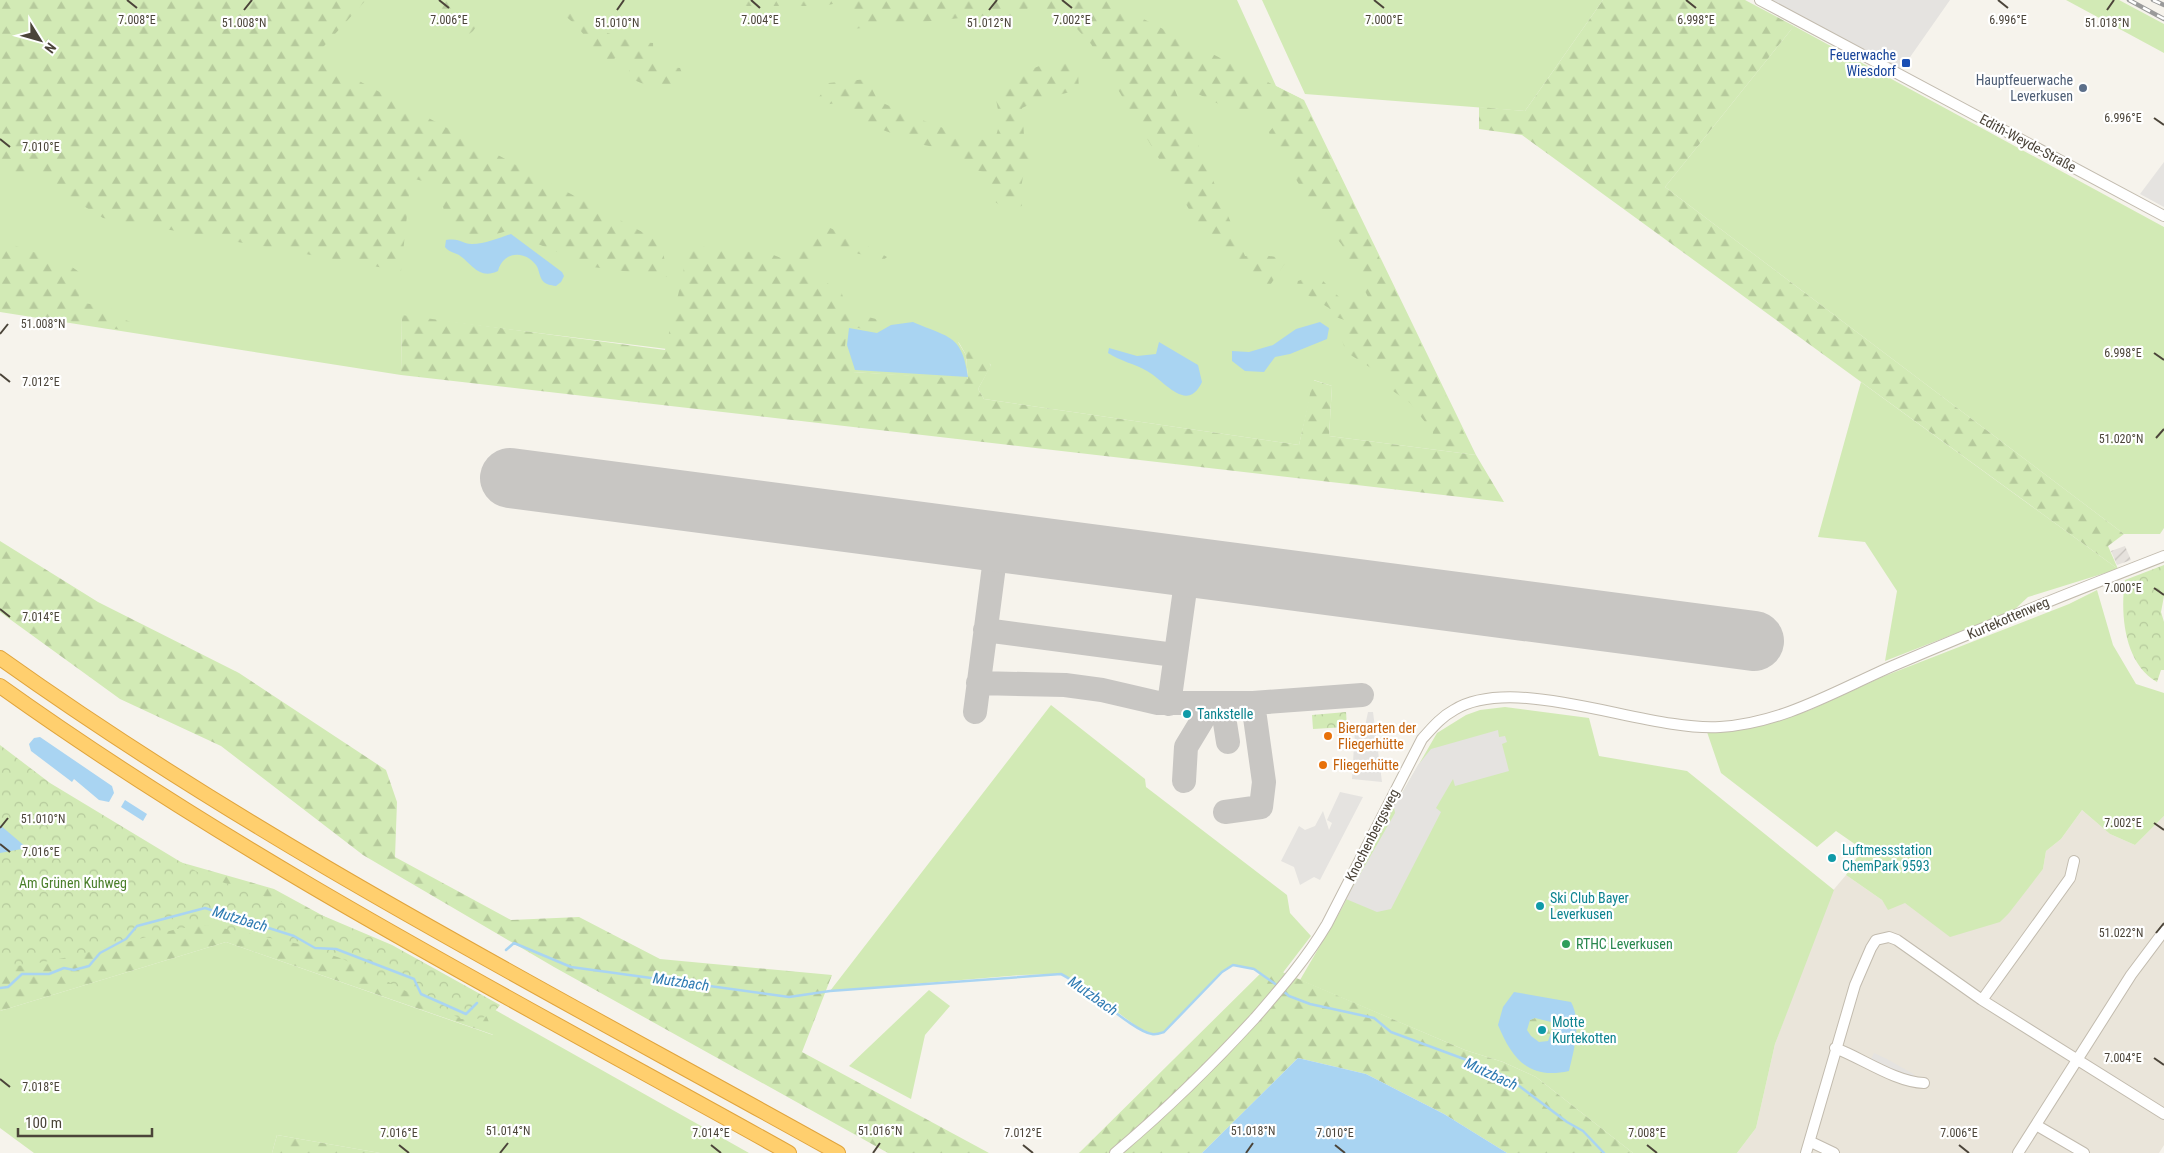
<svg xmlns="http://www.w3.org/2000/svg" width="2164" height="1153" font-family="'Roboto Condensed',sans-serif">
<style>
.residential{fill:#eae5da}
.industrial{fill:url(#industrial-furrows)}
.green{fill:#d2eab5}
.forest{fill:url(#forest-firs)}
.park{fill:url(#park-crowns)}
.parking{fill:#e5e3e0}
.water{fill:#a9d4f2;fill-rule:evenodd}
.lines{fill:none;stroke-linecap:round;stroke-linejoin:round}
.stream{stroke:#a9d4f2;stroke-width:2.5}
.taxiway{stroke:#c8c6c3;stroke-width:24}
.runway{stroke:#c8c6c3;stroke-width:60}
.minor-casing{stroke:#c2bbae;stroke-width:12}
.highway-casing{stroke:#e0a43c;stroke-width:16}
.minor{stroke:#fff;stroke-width:10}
.highway{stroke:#ffcf6e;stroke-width:14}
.rail-casing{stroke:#9a9a9a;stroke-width:4.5}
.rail{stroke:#fff;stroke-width:2.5;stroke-dasharray:8;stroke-linecap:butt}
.ticks{fill:none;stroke:#4b4439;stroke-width:2}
.transit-dot{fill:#1a4fb4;stroke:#fff;stroke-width:2}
.service-dot{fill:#5c6f8a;stroke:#fff;stroke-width:2}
.culture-dot{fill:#0f9aa8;stroke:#fff;stroke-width:2}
.food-dot{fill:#e8710a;stroke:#fff;stroke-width:2}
.leisure-dot{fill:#2e9e5b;stroke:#fff;stroke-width:2}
.labels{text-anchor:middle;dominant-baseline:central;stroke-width:4.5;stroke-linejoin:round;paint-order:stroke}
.transit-label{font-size:14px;fill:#164399;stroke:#fff;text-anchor:end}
.service-label{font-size:14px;fill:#4e5e75;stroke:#fff;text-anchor:end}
.street-label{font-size:14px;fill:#4b4439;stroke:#fff}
.culture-label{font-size:14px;fill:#0d838f;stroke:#fff;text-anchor:start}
.food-label{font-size:14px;fill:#c56008;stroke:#fff;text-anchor:start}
.park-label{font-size:14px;fill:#4a7f2a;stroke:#fff}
.leisure-label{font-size:14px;fill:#27864d;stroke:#fff;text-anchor:start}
.water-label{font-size:15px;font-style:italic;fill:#2e7ab2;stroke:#fff}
.ticks-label{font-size:12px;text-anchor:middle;fill:#4b4439;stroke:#fff;stroke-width:4.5;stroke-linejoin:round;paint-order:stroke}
</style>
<defs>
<pattern id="industrial-furrows" width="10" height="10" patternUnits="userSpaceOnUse" patternTransform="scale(1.25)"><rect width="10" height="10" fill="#e6e2dd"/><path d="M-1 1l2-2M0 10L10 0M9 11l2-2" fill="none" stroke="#c7c3be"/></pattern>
<pattern id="forest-firs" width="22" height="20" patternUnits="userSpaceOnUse" patternTransform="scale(1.25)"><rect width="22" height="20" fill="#d2eab5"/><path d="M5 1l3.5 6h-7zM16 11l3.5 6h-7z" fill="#b6ca9c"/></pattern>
<pattern id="park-crowns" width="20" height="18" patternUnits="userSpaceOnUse" patternTransform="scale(1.25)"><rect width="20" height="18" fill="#d2eab5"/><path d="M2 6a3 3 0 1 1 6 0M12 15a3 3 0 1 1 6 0" fill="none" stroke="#b6ca9c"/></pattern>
</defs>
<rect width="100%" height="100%" fill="#f6f3ec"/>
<path class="residential" d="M2082 810 2110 834 2135 845 2164 816V1145L2159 1153H1737L1756 1128 1775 1044 1830 894 1846 875 1882 900 1888 909 1904 902 2000 922 2043 869 2046 851 2061 839Z"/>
<path class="industrial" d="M2125 546 2131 560 2117 565 2111 551Z"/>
<path class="green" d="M0 0H1237L1276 86 1304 100 1476 455 1329 436 1332 386 1314 380 1299 445 984 399 978 389 991 365 958 342 966 355 968 380 853 372 402 316 401 375 0 312Z
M1262 0H1603L1525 111 1305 94Z
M2066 0H2119L2164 24V53Z
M1794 26 2164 227V528L2160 534H2124L1665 187Z
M1861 382 2118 569 2028 597 2013 611 1885 661 1897 591 1865 542 1818 537Z
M2097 590 2113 645 2136 684 2164 693V816L2135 845 2110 834 2082 810 2061 839 2046 851 2043 869 2009 913 2000 922 1950 937 1905 903 1888 910 1882 900 1846 875 1862 849 1836 831 1817 847 1721 773 1707 732 1765 725 1810 710 1882 677 2069 604Z
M1051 705 1145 779 1146 787 1287 895 1290 913 1311 936 1275 983 1254 969 1233 965 1222 972 1164 1032 1153 1034 1140 1029 1076 981 1061 974 1021 975 830 991Z
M1505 707 1589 718 1599 756 1687 771 1834 890 1775 1044 1756 1128 1737 1153H1633L1536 1077 1503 1062 1465 1050 1300 980 1342 908 1386 821 1437 733 1466 715 1480 710Z
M226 942 493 1035 481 1002 749 1153H380L277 1135 272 1153H34L0 1128V1011Z
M929 990 950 1006 925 1035 911 1099 849 1066Z"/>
<path class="forest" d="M6 0H366L314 57 661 242 668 277 593 267 507 231 472 241 448 228 438 185 411 178 401 271 103 218 34 175H0V9Z
M444 0H469L466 13 479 17C477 33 467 36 454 40L455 27 437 21 435 11Z
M729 0H1106L1303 100 1473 452 1430 447 1433 432 1410 403 1393 391 1385 377 1346 352 1342 340 1353 323 1333 316 1329 308 1296 288 1298 281 1311 276 1323 281 1342 300 1371 303 1342 245 1318 215 1284 160 1275 155 1269 132 1281 118 1223 106 1171 81 1245 256 1263 255 1288 259 1266 291 1209 243 1091 44 1066 17 1028 8 1020 18 1000 14 852 29 849 1 822 6H739Z
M1603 0H1745L1794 26 1665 187 2124 534 2108 546 2118 569 1522 135 1479 129V107L1525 111Z
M569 6 591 27 630 41 653 43 654 65 680 68 686 83 668 94 629 78V56L620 54 607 65 577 26 563 14Z
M1071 53 1078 72 1079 90 1041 99 1022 108 1025 149 1032 154 1033 160 1025 167 1021 187 1022 206C993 211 987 196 983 172L965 167 949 150 924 145 850 118 853 100 824 105 817 100 829 83 867 79 878 101 934 125 993 143C997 135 1000 125 999 116 997 100 991 92 1005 80Z
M825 226 850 236 887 257 878 265 869 256 826 247 801 274 840 288 848 312 892 323 876 331 847 326 845 346 853 372 968 379 966 355 958 341 980 349 991 366 978 389 984 399 1299 445 1313 380 1332 386 1329 436 1476 455 1504 502 401 375 402 315 665 350 683 274 687 245 771 254 791 262C803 250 810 234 825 226Z
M0 239C26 253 56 254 79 272L82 288 77 302 110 307 121 318 135 324 134 332 0 310Z
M0 541 98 602 239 673 386 770 397 802 395 857 511 920 579 917 660 959 832 975 802 1052 989 1153H888L554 967 363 855 221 746 120 699 0 612Z
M0 747 113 843 274 889 481 1002 494 1035 226 942 0 1011Z
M1268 966 1465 1050 1503 1062 1536 1077 1633 1153H1507L1444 1114 1366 1074 1298 1058 1202 1153H1079Z
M1535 1018 1551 1022 1553 1027 1548 1041 1539 1042 1531 1036 1527 1030 1530 1020Z
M277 1135 380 1153H272Z"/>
<path class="park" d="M2164 565V596L2161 612 2164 622V670H2161L2157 682C2124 663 2120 614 2125 580Z
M1346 712 1347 727 1313 729 1312 715Z
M0 745 50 783 204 876 326 917 392 945 500 1005C490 1019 478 1020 461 1019L343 959 299 944 207 925 177 929 74 956 28 965 0 967Z"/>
<path class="parking" d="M1772 0H1950L1901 70 1794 15Z
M2164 162V207L2140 194Z
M1368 712H1373L1382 782 1352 779 1355 730 1364 731Z
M1498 730 1499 737 1505 736 1507 742 1502 744 1509 771 1455 786 1453 779 1436 808 1441 812 1391 909 1377 912 1346 899 1395 813 1394 807 1418 765 1431 749Z
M1340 792 1363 797 1320 880 1314 877 1300 885 1294 867 1281 861 1299 826 1305 830 1315 826 1323 811 1329 830 1332 823 1327 820Z
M1874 1053 1887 1059 1915 1075 1906 1078 1871 1059Z"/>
<path class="water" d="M511 234 562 272 564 276 561 282 556 286C550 285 546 285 542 280 539 275 539 269 536 265 524 249 503 252 498 271 479 280 472 264 459 255 453 252 449 252 445 247L446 240C462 238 461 244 472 244 485 244 499 238 511 234Z
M913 322C949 338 962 334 968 377L855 370 847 345 849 328 877 333 891 325Z
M1320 322 1329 328 1327 339 1290 354 1275 357 1264 372 1245 371 1232 361V351L1249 352 1273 345 1296 329Z
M1159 342 1198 365 1202 382C1187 414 1165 381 1147 371 1135 364 1120 361 1108 353L1109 348 1137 356 1156 354Z
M40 737 112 786 114 793 109 802 99 800 74 779 72 782 31 751 29 744 34 738Z
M125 800 147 814 143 821 121 807Z
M0 825 27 848 0 853Z
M1514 992 1571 1002C1582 1022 1574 1050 1569 1071 1529 1080 1512 1059 1498 1025L1503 1007ZM1535 1018 1551 1022 1553 1027 1548 1041 1539 1042 1531 1036 1527 1030 1530 1020Z
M1298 1058 1366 1074 1444 1114 1507 1153H1202Z"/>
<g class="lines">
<path class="stream" d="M506 950 514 943 571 967 789 997 830 991 1061 974C1084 985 1134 1032 1152 1034 1156 1035 1161 1033 1164 1032L1222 972 1233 965 1254 969 1278 986
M0 988 8 987 22 974H49L64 968 74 970 89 966 100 953 126 939 137 926 205 908 294 936 315 948 336 949 414 979 421 994 466 1014 477 1003
M1282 990 1289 996 1310 1004 1374 1018 1391 1032 1483 1066 1510 1079 1567 1122 1583 1131 1604 1153"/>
<path class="taxiway" d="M985 630 1174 655
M978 683 1065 685 1102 690 1158 703H1253L1264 782 1261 807 1225 812
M1253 703 1362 695
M1169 704 1188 568
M1222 704 1228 742
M975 712 997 543
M1184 781 1186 747 1212 704"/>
<path class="runway" d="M510 478 1754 641"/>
<g class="minor-casing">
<path id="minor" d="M1760 0 2164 216
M1982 1000 2070 878 2074 861
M1835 1048C1862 1058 1895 1082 1924 1083
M2036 1125 2084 1153
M1811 1142 1834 1153
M1115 1153C1165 1111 1211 1066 1255 1018 1281 988 1307 958 1327 924L1422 739C1432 728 1441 717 1454 710 1516 672 1647 732 1720 727 1784 723 1837 690 1895 665 1984 627 2074 591 2164 556
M1806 1153 1855 985 1871 948 1876 940 1889 937 1897 940 1982 1000 2164 1114
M2018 1153 2131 975 2164 931"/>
</g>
<g class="highway-casing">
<path id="highway" d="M0 658C265 847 555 995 838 1153
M0 686C249 864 522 1004 789 1153"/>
</g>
<use href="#minor" class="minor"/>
<use href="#highway" class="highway"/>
<g class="rail-casing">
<path id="rail" d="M2129 0 2164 19
M2153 0 2164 5"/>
</g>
<use href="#rail" class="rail"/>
</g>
<path class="ticks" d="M127 0 137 8M439 0 449 8M751 0 760 8M1062 0 1072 8M1374 0 1384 8M1686 0 1696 8M1998 0 2008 8M244 10 252 0M617 10 624 0M989 10 997 0M2107 10 2114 0M2154 118 2164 125M0 139 10 147M0 334 8 324M2154 353 2164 360M0 374 10 382M2156 438 2164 429M2154 588 2164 595M0 609 10 617M2154 823 2164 830M0 828 8 818M0 844 10 852M2156 933 2164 923M2154 1058 2164 1065M0 1079 10 1087M399 1145 409 1153M711 1145 721 1153M1023 1145 1033 1153M1335 1145 1345 1153M1647 1145 1657 1153M1959 1145 1969 1153M500 1153 508 1143M873 1153 880 1143M1246 1153 1253 1143"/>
<rect class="transit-dot" x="1901" y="58" width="10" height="10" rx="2.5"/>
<circle class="service-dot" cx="2083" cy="88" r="5"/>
<g class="culture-dot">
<circle cx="1187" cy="714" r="5"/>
<circle cx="1832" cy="858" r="5"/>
<circle cx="1540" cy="906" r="5"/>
<circle cx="1542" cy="1030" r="5"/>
</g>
<g class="food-dot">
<circle cx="1328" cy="736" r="5"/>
<circle cx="1323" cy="765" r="5"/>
</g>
<circle class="leisure-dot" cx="1566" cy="944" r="5"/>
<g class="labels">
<g class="transit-label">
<text x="1896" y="55">Feuerwache<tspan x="1896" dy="16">Wiesdorf</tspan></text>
</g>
<g class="service-label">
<text x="2073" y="80">Hauptfeuerwache<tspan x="2073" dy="16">Leverkusen</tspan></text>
</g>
<g class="street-label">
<text transform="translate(2028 143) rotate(28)">Edith-Weyde-Straße</text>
<text transform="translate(2008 618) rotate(-23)">Kurtekottenweg</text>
<text transform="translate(1372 835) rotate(-63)">Knochenbergsweg</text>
</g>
<g class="culture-label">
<text x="1197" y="714">Tankstelle</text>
<text x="1842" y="850">Luftmessstation<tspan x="1842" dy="16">ChemPark 9593</tspan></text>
<text x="1550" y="898">Ski Club Bayer<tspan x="1550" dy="16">Leverkusen</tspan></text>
<text x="1552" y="1022">Motte<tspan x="1552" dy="16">Kurtekotten</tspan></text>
</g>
<g class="food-label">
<text x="1338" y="728">Biergarten der<tspan x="1338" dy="16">Fliegerhütte</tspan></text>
<text x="1333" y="765">Fliegerhütte</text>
</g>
<g class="park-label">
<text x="73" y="883">Am Grünen Kuhweg</text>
</g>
<g class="leisure-label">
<text x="1576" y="944">RTHC Leverkusen</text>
</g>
<g class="water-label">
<text transform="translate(240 919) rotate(17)">Mutzbach</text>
<text transform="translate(681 982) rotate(8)">Mutzbach</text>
<text transform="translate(1093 996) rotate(35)">Mutzbach</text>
<text transform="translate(1491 1074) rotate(25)">Mutzbach</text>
</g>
</g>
<g class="ticks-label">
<text x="137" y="24">7.008°E</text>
<text x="449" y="24">7.006°E</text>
<text x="1696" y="24">6.998°E</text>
<text x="760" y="24">7.004°E</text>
<text x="1072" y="24">7.002°E</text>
<text x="1384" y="24">7.000°E</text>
<text x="2008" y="24">6.996°E</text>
<text x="244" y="27">51.008°N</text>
<text x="617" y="27">51.010°N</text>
<text x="989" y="27">51.012°N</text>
<text x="2107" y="27">51.018°N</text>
<text x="2123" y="122">6.996°E</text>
<text x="41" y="151">7.010°E</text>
<text x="43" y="328">51.008°N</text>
<text x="2123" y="357">6.998°E</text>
<text x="41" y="386">7.012°E</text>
<text x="2121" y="443">51.020°N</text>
<text x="2123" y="592">7.000°E</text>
<text x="41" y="621">7.014°E</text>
<text x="43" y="823">51.010°N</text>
<text x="2123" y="827">7.002°E</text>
<text x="41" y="856">7.016°E</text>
<text x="2121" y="937">51.022°N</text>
<text x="2123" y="1062">7.004°E</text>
<text x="41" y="1091">7.018°E</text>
<text x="508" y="1135">51.014°N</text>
<text x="880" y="1135">51.016°N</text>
<text x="1253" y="1135">51.018°N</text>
<text x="399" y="1137">7.016°E</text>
<text x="711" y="1137">7.014°E</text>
<text x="1023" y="1137">7.012°E</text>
<text x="1335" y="1137">7.010°E</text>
<text x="1647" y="1137">7.008°E</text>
<text x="1959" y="1137">7.006°E</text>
</g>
<g transform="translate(40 40) rotate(127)" stroke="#ffffff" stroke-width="4" paint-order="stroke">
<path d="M0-4L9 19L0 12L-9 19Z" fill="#4b4439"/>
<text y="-8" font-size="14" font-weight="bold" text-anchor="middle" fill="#4b4439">N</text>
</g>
<path d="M18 1128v8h134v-8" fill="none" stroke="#4b4439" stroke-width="2.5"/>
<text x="25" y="1128" font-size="15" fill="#4b4439" stroke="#ffffff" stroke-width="4" paint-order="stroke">100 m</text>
</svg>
